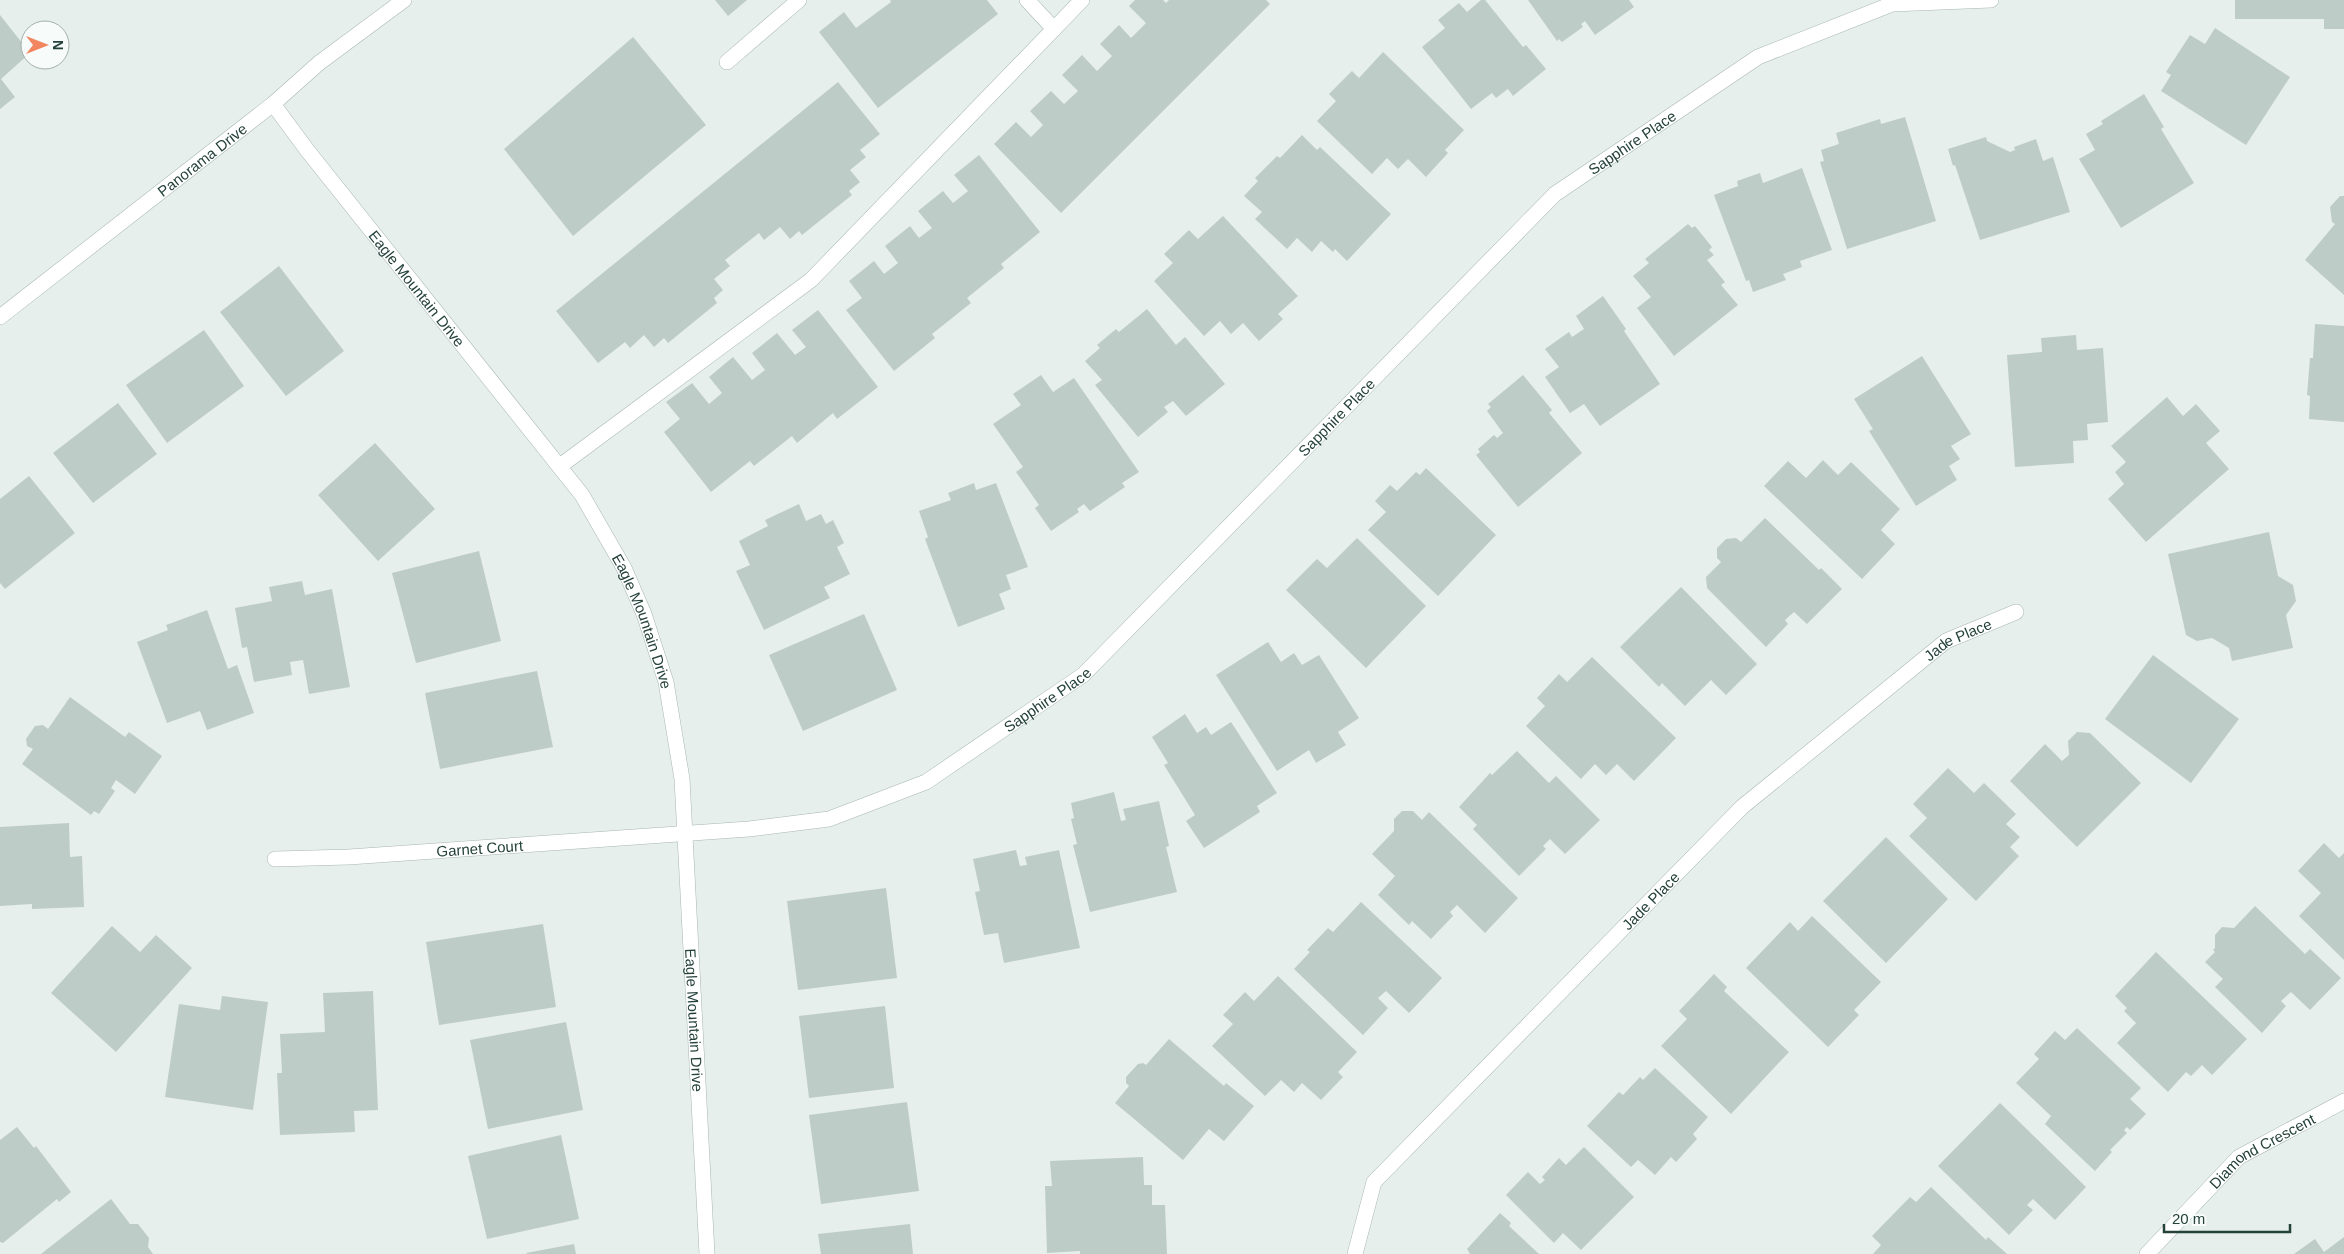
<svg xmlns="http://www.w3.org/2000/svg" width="2344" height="1254" font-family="Arial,sans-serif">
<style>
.building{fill:#beccc7}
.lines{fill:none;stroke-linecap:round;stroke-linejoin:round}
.service-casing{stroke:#a8b7b2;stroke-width:16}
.minor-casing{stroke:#a8b7b2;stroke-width:16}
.tertiary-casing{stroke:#a8b7b2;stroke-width:16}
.service{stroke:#fff;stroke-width:15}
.minor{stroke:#fff;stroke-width:15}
.tertiary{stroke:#fff;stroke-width:15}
.labels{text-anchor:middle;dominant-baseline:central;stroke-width:4.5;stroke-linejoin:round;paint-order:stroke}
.street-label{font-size:15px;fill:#24413a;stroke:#f7fbf9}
</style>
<rect width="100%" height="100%" fill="#e6efeb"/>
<path class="building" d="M715 0H747L728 16Z
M890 0H987L998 14 878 108 819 32 844 12 856 28 891 2Z
M1135 0H1163L1166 3 1169 0H1266L1270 4 1061 213 994 144 1016 122 1031 137 1043 125 1030 111 1051 91 1064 104 1078 91 1062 75 1082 55 1097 71 1112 56 1100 44 1119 25 1131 38 1146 23 1129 6Z
M1481 0H1485L1523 47 1526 45 1546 69 1513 96 1508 89 1496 98 1492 93 1471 109 1422 47 1445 28 1438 20 1459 3 1467 12Z
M1528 0H1629L1634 7 1595 35 1585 21 1581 24 1583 27 1562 42 1559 39 1557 41Z
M2235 0H2344V29H2324V19H2235Z
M0 15 30 53 1 79 15 97 0 109Z
M2215 28 2290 77 2246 145 2161 91 2171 75 2166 72 2190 35 2205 44Z
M633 37 706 125 573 236 504 149Z
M1383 52 1464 130 1445 150 1448 153 1426 177 1408 159 1398 169 1387 158 1372 174 1317 121 1336 101 1329 94 1352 71 1359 78Z
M838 82 880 134 860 150 866 157 850 170 860 182 849 191 852 195 802 235 799 231 790 239 780 227 764 240 759 233 725 260 730 266 714 279 723 290 714 298 717 303 668 343 664 338 654 347 644 335 630 348 625 342 598 363 556 311Z
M2144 94 2164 127 2161 129 2194 183 2121 228 2079 159 2095 150 2086 134 2103 124 2101 121Z
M1905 117 1936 221 1847 249 1820 162 1824 161 1821 150 1839 144 1836 133 1880 119 1881 124Z
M1302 135 1317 150 1320 147 1391 214 1347 261 1335 249 1333 252 1321 241 1312 252 1297 238 1287 249 1255 219 1262 212 1244 196 1258 181 1255 178 1277 156 1280 158Z
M1986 137 1987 141 2010 152 2015 150 2014 147 2036 139 2043 161 2053 157 2070 212 1980 240 1955 165 1953 166 1948 149Z
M979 155 1040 232 1001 264 1004 268 967 298 971 303 932 334 935 338 894 371 846 310 862 298 849 281 874 261 884 274 898 263 885 246 910 226 919 238 932 228 918 211 943 191 953 203 968 191 954 175Z
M1802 168 1832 250 1800 261 1802 267 1783 274 1786 280 1753 292 1749 280 1746 281 1714 195 1738 186 1737 181 1760 173 1763 183Z
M2340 196H2344V295L2305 260 2335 224 2332 222 2330 207Z
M1223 216 1298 296 1278 314 1283 319 1259 341 1243 323 1231 334 1220 321 1204 336 1154 281 1173 263 1164 254 1189 230 1198 239Z
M1688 224 1692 228 1695 226 1712 247 1709 250 1714 255 1707 260 1725 282 1721 285 1738 305 1674 356 1637 308 1651 297 1633 276 1649 263 1645 259Z
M279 266 344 351 286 396 220 312Z
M1603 296 1626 329 1624 331 1660 384 1600 426 1584 404 1570 413 1545 377 1559 367 1545 349 1569 332 1572 337 1584 329 1576 316Z
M1147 309 1176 345 1185 337 1225 384 1186 416 1173 401 1164 407 1168 412 1138 437 1095 385 1102 380 1085 361 1100 348 1097 345 1116 329 1119 332Z
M818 310 878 387 837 419 833 413 797 443 792 436 754 466 750 461 711 492 664 432 680 419 666 402 692 383 709 404 722 393 709 377 733 357 752 380 765 370 752 353 777 333 795 355 806 347 792 330Z
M2315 324 2344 326V422L2309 419 2310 396 2307 395 2310 358H2313Z
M204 330 244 386 167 443 126 385Z
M2076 335 2077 350 2103 348 2108 422 2087 424 2088 440 2073 441 2074 463 2015 467 2007 355 2042 352 2041 338Z
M1922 356 1971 434 1951 446 1960 459 1949 466 1957 480 1916 506 1869 431 1873 429 1854 399Z
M1041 375 1053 392 1074 378 1139 472 1122 483 1125 487 1090 511 1084 504 1077 509 1079 512 1051 531 1035 508 1039 505 1016 472 1023 467 993 424 1021 405 1013 394Z
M1523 375 1552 410 1549 413 1582 453 1518 507 1476 455 1480 452 1478 449 1494 435 1497 438 1503 433 1487 411 1491 407 1488 404Z
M2167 397 2183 416 2196 404 2220 431 2206 443 2229 469 2146 542 2108 499 2124 484 2115 472 2126 462 2111 446Z
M118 403 157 454 93 503 53 453Z
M375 443 435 509 378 561 318 495Z
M1823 460 1838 475 1851 462 1900 509 1881 530 1895 544 1862 579 1764 486 1788 461 1806 478Z
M1426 468 1496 535 1438 596 1368 530 1386 512 1375 501 1390 485 1397 491 1416 472 1420 475Z
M29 476 75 533 5 589 0 583V499Z
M974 483 976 490 996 483 1028 567 1006 575 1011 589 999 594 1005 609 958 627 925 539 928 537 919 511 951 500 948 493Z
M799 504 806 521 821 514 826 524 833 520 844 543 837 547 850 574 824 587 830 598 764 630 736 571 750 565 739 541 768 526 765 520Z
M1765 518 1819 570 1821 568 1842 589 1807 624 1794 612 1785 620 1788 624 1766 647 1707 588 1706 577 1721 562 1717 558V548L1726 539 1736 538 1741 542Z
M2269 532 2278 576 2293 585 2296 601 2286 615 2293 648 2232 661 2229 648 2212 638 2197 641 2186 635 2168 554Z
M1357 538 1426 606 1366 668 1286 590 1317 559 1327 568Z
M479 551 501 641 416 663 392 573Z
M302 581 305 595 332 589 350 687 309 694 303 660 290 662 292 675 254 682 247 647 242 648 235 608 272 601 269 587Z
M1681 587 1757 664 1726 695 1711 680 1685 706 1662 683 1659 687 1620 647Z
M207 610 228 669 237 665 254 713 207 730 200 711 167 723 137 642 168 630 166 625Z
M864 614 897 690 803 731 769 655Z
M1268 642 1281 662 1294 653 1302 665 1319 655 1359 718 1338 732 1346 745 1316 763 1309 750 1277 771 1216 675Z
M2153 655 2239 719 2191 783 2105 719Z
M1592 657 1676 738 1634 781 1617 764 1606 775 1595 764 1581 779 1526 726 1545 706 1537 698 1559 674 1567 682Z
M537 671 553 747 440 769 425 693Z
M70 697 125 737 129 732 162 756 135 794 116 780 111 788 115 791 99 814 94 811 91 815 22 764 33 749 27 746 26 739 35 726 43 725 48 729Z
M1185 714 1197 733 1206 727 1211 735 1231 722 1277 793 1257 806 1260 812 1204 848 1186 821 1195 815 1164 765 1168 763 1152 737Z
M2077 732 2090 733 2141 783 2077 847 2010 781 2045 744 2062 761 2069 755 2068 741Z
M1517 751 1549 783 1556 776 1600 820 1565 854 1550 839 1543 846 1546 849 1519 876 1473 829 1477 825 1459 807 1490 773 1492 775Z
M1948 768 1974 793 1984 783 2016 814 2006 824 2020 837 2010 847 2019 856 1976 901 1909 836 1927 818 1913 804Z
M1114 792 1121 821 1126 820 1123 809 1159 801 1169 846 1166 847 1177 892 1090 912 1073 845 1077 844 1071 819 1074 818 1071 803Z
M1402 811H1413L1422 820 1429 812 1518 898 1485 933 1457 905 1450 912 1453 916 1431 939 1412 921 1409 925 1378 895 1395 876 1372 854 1394 831V819Z
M69 823 70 857 82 856 84 907 32 909V904L0 906V827Z
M1886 837 1948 899 1886 963 1823 901Z
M2324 843 2339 858 2344 853V960L2299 916 2321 893 2298 871Z
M1016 850 1020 866 1027 865 1025 857 1059 850 1080 948 1004 963 998 933 984 935 975 892 980 891 973 859Z
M886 888 897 978 798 990 787 901Z
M1361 902 1442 978 1409 1013 1386 991 1378 998 1388 1008 1363 1035 1294 969 1310 952 1307 950 1328 928 1333 932Z
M2255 906 2305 954 2310 949 2341 978 2310 1010 2291 992 2281 1001 2286 1006 2262 1033 2215 987 2223 979 2205 962 2215 952 2213 950 2215 948V935L2222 927 2234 928Z
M1812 916 1881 982 1854 1010 1859 1015 1828 1047 1746 968 1790 922 1798 931Z
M543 924 556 1007 439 1025 426 942Z
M112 926 140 952 156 935 192 968 116 1052 51 993Z
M2156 952 2247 1039 2212 1075 2202 1065 2191 1076 2186 1072 2168 1092 2117 1043 2136 1023 2124 1011 2127 1008 2115 996Z
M1714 974 1727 987 1724 991 1789 1052 1731 1114 1661 1046 1687 1019 1679 1011Z
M1278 976 1357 1052 1338 1072 1343 1077 1321 1100 1302 1083 1294 1092 1281 1080 1265 1096 1212 1046 1233 1024 1223 1015 1245 992 1254 1001Z
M373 991 378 1110 354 1111 355 1132 280 1135 277 1073H282L280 1034 325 1032 323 993Z
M222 996 268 1002 253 1110 165 1097 179 1004 220 1010Z
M885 1006 894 1088 809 1098 799 1016Z
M566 1022 583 1110 488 1129 470 1040Z
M2077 1028 2141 1088 2130 1099 2146 1114 2130 1130 2127 1127 2124 1130 2127 1133 2110 1150 2112 1152 2095 1171 2045 1124 2051 1116 2016 1083 2039 1059 2034 1054 2055 1031 2065 1040Z
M1169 1039 1224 1086 1226 1083 1254 1106 1224 1141 1209 1129 1183 1160 1115 1103 1129 1086 1126 1083V1077L1138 1064 1143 1063 1146 1065Z
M1655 1068 1708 1117 1693 1134 1697 1139 1676 1162 1671 1157 1655 1175 1638 1160 1631 1167 1587 1126 1619 1092 1623 1095 1640 1077 1643 1080Z
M907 1102 919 1191 821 1204 809 1115Z
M2000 1103 2086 1187 2055 1220 2033 1199 2027 1205 2033 1210 2009 1235 1938 1166Z
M17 1127 34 1148 36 1146 71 1192 59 1202 57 1199 3 1243 0 1242V1140Z
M561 1135 579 1219 487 1239 468 1156Z
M1584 1147 1634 1197 1581 1250 1563 1233 1554 1243 1506 1195 1528 1172 1540 1184 1545 1180 1542 1177 1559 1158 1566 1165Z
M1143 1157 1144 1185H1152V1205H1165L1167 1254H1080V1251L1047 1253 1045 1186H1052L1050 1161Z
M1931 1187 1986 1240 1988 1237 2007 1254H1873L1881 1245 1872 1236 1910 1197 1916 1202Z
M111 1199 130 1224H138L149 1238 148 1247 153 1254H41Z
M1500 1213 1511 1223 1509 1226 1539 1254H1470L1467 1249Z
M910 1224 913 1254H821L818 1234Z
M2344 1237V1254H2294L2315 1239 2324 1252Z
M574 1244 576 1254H527L526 1253Z"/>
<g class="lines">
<g class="service-casing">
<path id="service" d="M1027 0 1054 29
M727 62 799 0
M560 466 811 280 1082 0"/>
</g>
<g class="minor-casing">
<g id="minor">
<path id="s1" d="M275 859 349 857 749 829 829 819 926 782 1083 675 1555 194 1758 57 1892 4 1991 0"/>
<path id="s2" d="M1355 1254 1374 1182 1742 807 1946 641 2016 612"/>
<path id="s3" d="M2147 1254 2239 1157 2344 1101"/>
</g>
</g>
<g class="tertiary-casing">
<g id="tertiary">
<path id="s4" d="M273 104 307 150 582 495 624 568 644 614 666 682 682 779 707 1254"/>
<path id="s5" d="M0 317 273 104 319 63 404 0"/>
</g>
</g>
<use href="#service" class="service"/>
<use href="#minor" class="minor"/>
<use href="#tertiary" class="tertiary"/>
</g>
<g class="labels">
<g class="street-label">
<text stroke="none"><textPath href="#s1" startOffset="1616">Sapphire Place</textPath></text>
<text stroke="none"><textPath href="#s5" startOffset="256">Panorama Drive</textPath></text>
<text stroke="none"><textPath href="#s4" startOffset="234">Eagle Mountain Drive</textPath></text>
<text stroke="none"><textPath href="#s1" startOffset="1211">Sapphire Place</textPath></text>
<text stroke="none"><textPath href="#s4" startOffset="639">Eagle Mountain Drive</textPath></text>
<text stroke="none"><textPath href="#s2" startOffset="874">Jade Place</textPath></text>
<text stroke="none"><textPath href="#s1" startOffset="806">Sapphire Place</textPath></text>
<text stroke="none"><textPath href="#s1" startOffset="205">Garnet Court</textPath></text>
<text stroke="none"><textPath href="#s2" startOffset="469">Jade Place</textPath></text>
<text stroke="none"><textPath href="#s4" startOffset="1044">Eagle Mountain Drive</textPath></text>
<text stroke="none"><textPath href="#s3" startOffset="156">Diamond Crescent</textPath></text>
</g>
</g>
<g transform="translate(45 45) rotate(90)"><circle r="24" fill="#f7fbf9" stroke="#a3b1ad"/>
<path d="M0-4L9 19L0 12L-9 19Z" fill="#f28660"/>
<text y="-8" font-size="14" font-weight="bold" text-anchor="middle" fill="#24413a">N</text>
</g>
<path d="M2164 1224v8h126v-8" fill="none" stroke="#24413a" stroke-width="2.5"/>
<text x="2172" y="1224" font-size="15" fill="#24413a" stroke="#f7fbf9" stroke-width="4" paint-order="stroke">20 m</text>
</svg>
